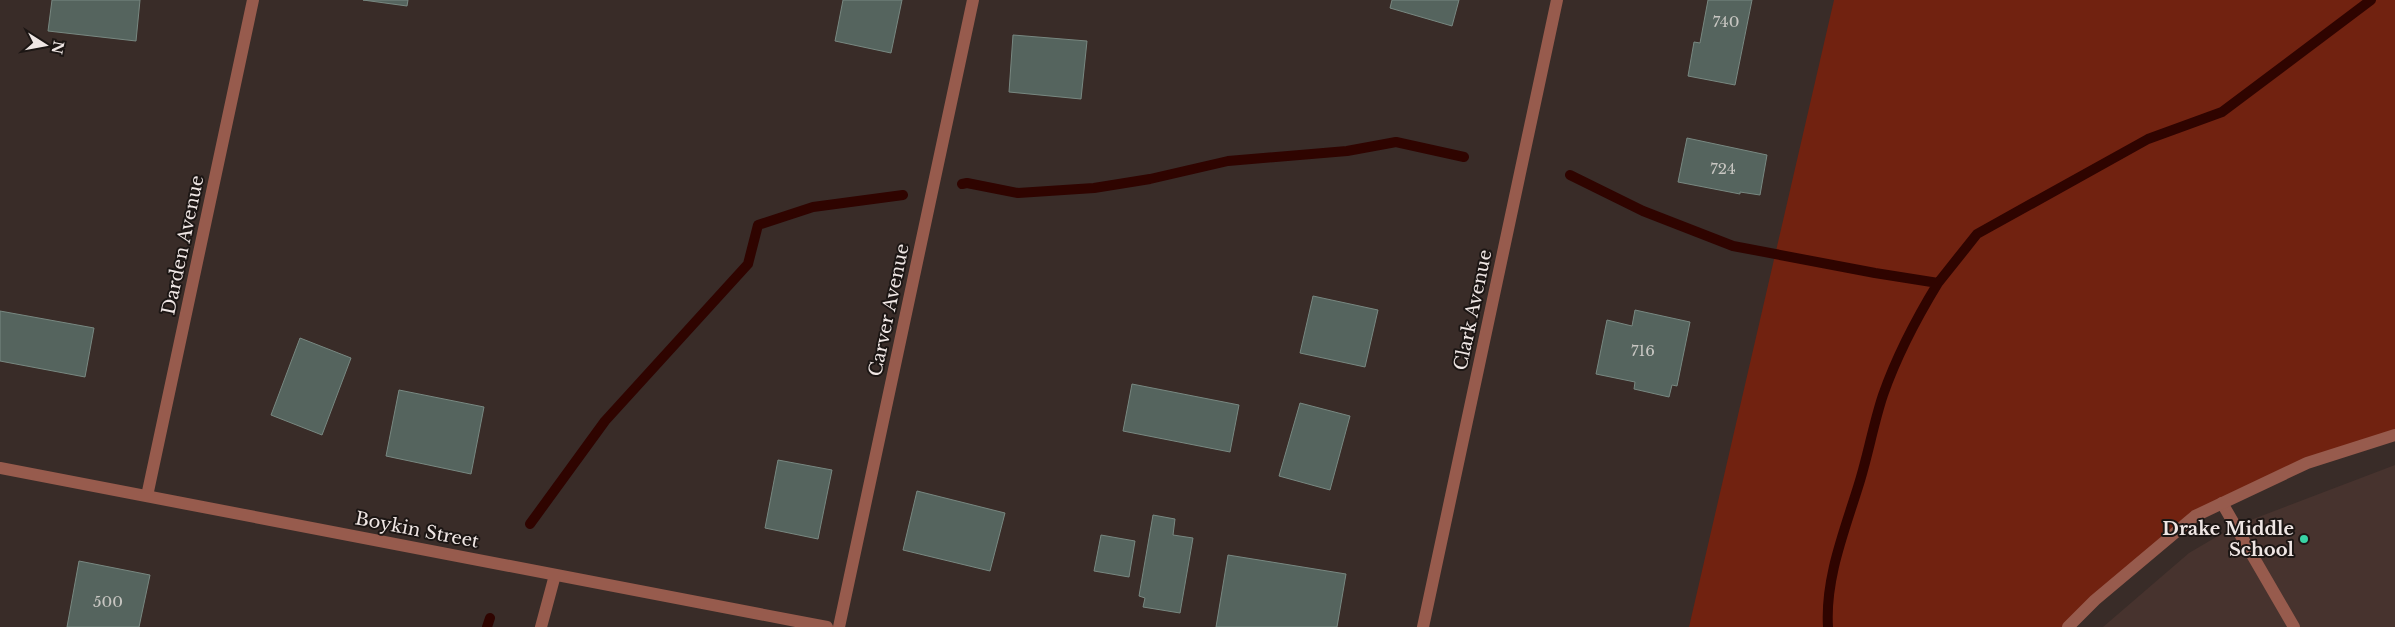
<svg xmlns="http://www.w3.org/2000/svg" width="2395" height="627" font-family="'Libre Baskerville',serif">
<style>
.built{fill:#47332e}
.green{fill:#712210}
.lines{fill:none;stroke-linecap:round;stroke-linejoin:round}
.stream{stroke:#2f0400;stroke-width:10}
.building{fill:#55645e;stroke:#788881}
.lane{stroke:#975b4d;stroke-width:12}
.street{stroke:#975b4d;stroke-width:12}
.poi-dot{fill:#39d4a5;stroke:#1c1614;stroke-width:2}
.labels{text-anchor:middle;dominant-baseline:central;stroke-width:4;stroke-linejoin:round;paint-order:stroke}
.number-label{font-size:15px;fill:#c8c6c2}
.street-label{font-size:18px;fill:#efe6e4;stroke:#1c1614}
.poi-label{font-size:18px;font-weight:bold;fill:#efe6e4;stroke:#1c1614;text-anchor:end}
</style>
<rect width="100%" height="100%" fill="#392c28"/>
<path class="built" d="M2395 465V627H2103L2189 553 2235 526Z"/>
<path class="green" d="M1834 0H2395V435L2307 463 2195 516 2068 627H1689Z"/>
<g class="lines">
<path class="stream" d="M1570 175 1643 211 1733 246 1875 273 1938 283 1977 234 2148 139 2222 112 2371 0
M962 184 967 183 1018 193 1094 188 1150 179 1228 161 1347 151 1396 142 1464 157
M530 524 605 421 748 264 758 225 813 207 903 195
M487 627 490 618
M1828 627C1825 579 1844 532 1858 487 1868 456 1873 425 1883 395 1897 355 1916 319 1938 283"/>
</g>
<path class="building" d="M52 0H140L136 41 48 31Z
M363 0H408L407 6Z
M843 0H902L891 53 835 41Z
M1392 0H1459L1452 26 1390 8Z
M1708 0H1752L1735 85 1688 76 1694 42 1700 43Z
M1013 35 1087 41 1081 99 1009 92Z
M1687 138 1767 155 1760 195 1740 192V194L1678 182Z
M1313 296 1378 310 1365 367 1300 353Z
M1635 310 1690 322 1677 386 1672 385 1669 397 1634 389 1635 382 1596 374 1607 320 1632 326Z
M0 311 94 328 85 377 0 361Z
M300 338 351 358 322 435 271 415Z
M1132 384 1239 405 1230 452 1123 431Z
M399 390 484 407 471 474 386 456Z
M1300 403 1350 416 1330 490 1279 476Z
M778 460 832 470 818 539 765 528Z
M917 491 1005 513 990 571 903 550Z
M1153 515 1175 519 1173 535 1193 538 1180 613 1143 607 1145 598 1139 596Z
M1101 535 1135 541 1129 577 1094 571Z
M1228 555 1346 574 1337 627H1216Z
M79 561 150 575 139 627H67Z"/>
<g class="lines">
<path class="lane" d="M2222 503 2294 627
M541 627 555 575"/>
<path class="street" d="M0 468 827 627
M147 496 253 0
M839 627 973 0
M1423 627 1557 0
M2068 627 2095 600 2195 516 2307 463 2395 435"/>
</g>
<circle class="poi-dot" cx="2304" cy="539" r="5"/>
<g class="labels">
<g class="number-label">
<text x="1726" y="21">740</text>
<text x="1723" y="168">724</text>
<text x="1643" y="350">716</text>
<text x="108" y="601">500</text>
</g>
<g class="street-label">
<text transform="translate(183 245) rotate(-78)">Darden Avenue</text>
<text transform="translate(889 310) rotate(-78)">Carver Avenue</text>
<text transform="translate(1473 310) rotate(-78)">Clark Avenue</text>
<text transform="translate(417 530) rotate(11)">Boykin Street</text>
</g>
<g class="poi-label">
<text x="2294" y="529">Drake Middle<tspan x="2294" dy="21">School</tspan></text>
</g>
</g>
<g transform="translate(45 45) rotate(101)" stroke="#1c1614" stroke-width="4" paint-order="stroke">
<path d="M0-4L9 19L0 12L-9 19Z" fill="#efe6e4"/>
<text y="-8" font-size="14" font-weight="bold" text-anchor="middle" fill="#efe6e4">N</text>
</g>
</svg>
